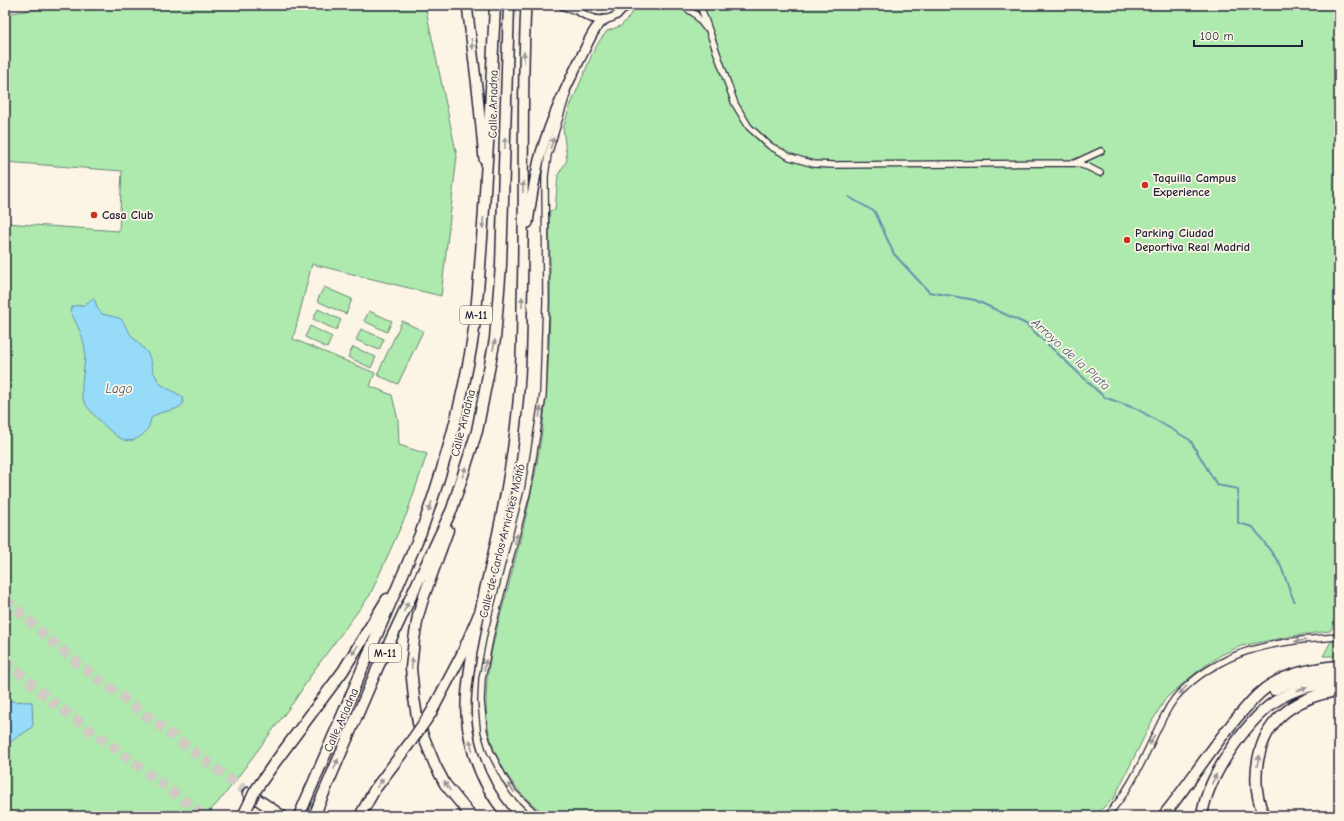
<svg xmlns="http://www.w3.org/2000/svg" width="1344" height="821" font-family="'Comic Neue',sans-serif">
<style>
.green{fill:#aee9ae;stroke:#688674}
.water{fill:#96dbf8;stroke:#6891ac}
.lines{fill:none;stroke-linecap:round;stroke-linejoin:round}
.stream{stroke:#6891ac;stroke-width:2}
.motorway-tunnel{stroke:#d0cbc3;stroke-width:10;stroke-dasharray:10 5;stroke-linecap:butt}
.minor-casing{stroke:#22223b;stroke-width:8}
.tertiary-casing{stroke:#22223b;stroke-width:10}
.trunk-casing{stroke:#22223b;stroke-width:12}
.motorway-casing{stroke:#22223b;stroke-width:13}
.minor{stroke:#fcf5e5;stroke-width:5.5}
.tertiary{stroke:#fcf5e5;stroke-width:7}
.trunk{stroke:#fcf5e5;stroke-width:9}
.motorway{stroke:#fcf5e5;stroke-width:10}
.motorway-bridge-casing{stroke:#22223b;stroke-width:13;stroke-linecap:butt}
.motorway-bridge{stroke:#fcf5e5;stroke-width:10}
.oneway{fill:#9a9698}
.poi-dot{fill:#c8321e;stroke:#fcf5e5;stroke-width:1.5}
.labels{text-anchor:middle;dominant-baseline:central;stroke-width:3.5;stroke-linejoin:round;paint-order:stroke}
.shield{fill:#fcf5e5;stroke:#63616e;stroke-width:1}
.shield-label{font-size:11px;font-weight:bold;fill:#22223b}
.street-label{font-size:12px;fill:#22223b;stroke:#fcf5e5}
.poi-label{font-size:12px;font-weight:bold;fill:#22223b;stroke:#fcf5e5;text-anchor:start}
.water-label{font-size:13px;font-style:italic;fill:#455a74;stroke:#fcf5e5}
</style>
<rect width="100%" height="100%" fill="#fcf5e5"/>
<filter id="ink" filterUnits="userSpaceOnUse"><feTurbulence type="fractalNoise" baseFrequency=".025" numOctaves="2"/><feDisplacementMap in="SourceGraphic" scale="8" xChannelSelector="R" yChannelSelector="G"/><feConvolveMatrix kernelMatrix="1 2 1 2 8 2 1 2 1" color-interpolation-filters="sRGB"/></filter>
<g filter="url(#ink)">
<path class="green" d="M64 5H425L457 156 441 296 312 264 293 339 375 373 370 386 392 395 398 420 399 445 427 454 407 513 370 595 315 669 295 700 226 793 206 816H5V223L119 231 122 171 5 162V14Z
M649 5H1339V618L1330 631 1293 636 1241 646 1221 655 1198 671 1166 698 1151 723 1114 798 1094 816H549C516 797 491 758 487 720 482 672 498 625 510 580 519 545 528 510 535 474 552 388 551 299 549 211L555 210 558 175 567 160 563 128 569 109 593 52 600 40 607 31 621 26 628 18 635 8 648 7Z
M324 287 352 299 346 314 317 301Z
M318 309 341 320 336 330 313 319Z
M369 311 392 321 387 332 364 321Z
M402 321 423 331 398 384 377 375Z
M310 326 332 337 327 348 305 337Z
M361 329 384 339 379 350 356 340Z
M353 347 376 357 371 368 348 357Z
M1339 627V656H1323Z"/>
<path class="water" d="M93 298 96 303 97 308 102 314 119 318 122 320 131 335 147 352 151 361 153 371 160 384 183 397V404C175 413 161 409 151 418 150 427 145 435 136 439 133 441 128 441 124 440 113 436 87 410 83 399 79 389 86 364 85 350 84 336 76 324 70 310L73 306 84 305Z
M5 701 32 702 33 725 30 729 16 738 5 746Z"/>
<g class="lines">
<path class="stream" d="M849 197 875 212 894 254 929 292 975 300 1026 324 1104 397 1137 409 1190 440 1217 485 1238 489V523L1253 527 1280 564 1294 601"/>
<path class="motorway-tunnel" d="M5 599 72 659 248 793
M5 660 50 700 205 816"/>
<g class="minor-casing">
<path id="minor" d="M681 5 695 14 705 27
M700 5 735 104 749 127 770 146 790 157 814 164 833 165 1075 163 1088 167 1100 173
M1075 163 1101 151
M538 816 514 793 505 780 490 751 484 731 481 701 482 679 491 633 528 489 543 395 546 302 545 176 548 155 567 94
M1106 816C1133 789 1147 749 1164 716 1169 706 1177 694 1186 687 1202 671 1233 654 1255 649 1282 641 1311 639 1339 637"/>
</g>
<g class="tertiary-casing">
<path id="tertiary" d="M562 5C568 8 574 9 580 12 584 14 587 17 591 18 604 23 620 17 626 5"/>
</g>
<g class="trunk-casing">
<path id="trunk" d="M467 5 478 96 484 159
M528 223C531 202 534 181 539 160 548 125 564 91 580 59 587 46 592 29 604 20
M507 816C483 787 469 752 466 714 465 693 469 673 472 652 477 624 483 595 490 567 502 516 512 464 517 412 521 376 522 340 522 304 525 204 521 105 526 5"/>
</g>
<g class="motorway-casing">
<path id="motorway" d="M448 530 424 596 418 616 414 640 411 668 414 698 418 723 435 765 445 784 471 816
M1274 690C1293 678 1317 675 1339 674
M431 713 462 654 479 614
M273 765 343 671 387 599
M248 793 282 816
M299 816 421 532C443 471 461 408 472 343 478 304 480 265 483 225 488 152 492 79 495 5
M314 816 378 667 452 509 477 431 495 339 501 265 509 5
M360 816 375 789 412 740
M1163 816C1190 783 1212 746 1241 713 1250 703 1259 691 1272 684 1292 672 1315 668 1339 666
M1202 816C1205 793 1216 773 1228 754 1257 710 1284 684 1339 683
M1264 816C1249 781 1256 733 1288 710 1303 699 1320 693 1339 691"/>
</g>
<use href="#minor" class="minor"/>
<use href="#tertiary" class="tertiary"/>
<use href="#trunk" class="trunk"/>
<use href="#motorway" class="motorway"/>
<g class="motorway-bridge-casing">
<path id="motorway-bridge" d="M412 740 431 713
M243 816 255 791 273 765"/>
</g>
<use href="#motorway-bridge" class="motorway-bridge"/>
</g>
<defs><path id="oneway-solid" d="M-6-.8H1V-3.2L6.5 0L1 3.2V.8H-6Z"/></defs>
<g class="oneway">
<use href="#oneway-solid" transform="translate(472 44) rotate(83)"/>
<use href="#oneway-solid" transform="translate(524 57) rotate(-89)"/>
<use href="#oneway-solid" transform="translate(505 143) rotate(-89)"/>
<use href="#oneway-solid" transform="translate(552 143) rotate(-73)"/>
<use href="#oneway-solid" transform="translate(523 187) rotate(-90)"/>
<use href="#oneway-solid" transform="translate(483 223) rotate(94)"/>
<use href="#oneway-solid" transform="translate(522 302) rotate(-89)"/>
<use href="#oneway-solid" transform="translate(494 345) rotate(-79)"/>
<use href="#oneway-solid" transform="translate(540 412) rotate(-82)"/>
<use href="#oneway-solid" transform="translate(464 472) rotate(-72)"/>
<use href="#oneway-solid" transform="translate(430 507) rotate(110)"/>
<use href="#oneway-solid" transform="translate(516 539) rotate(-75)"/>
<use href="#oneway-solid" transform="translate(406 607) rotate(-65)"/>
<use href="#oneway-solid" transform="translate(1300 641) rotate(172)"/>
<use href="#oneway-solid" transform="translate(355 650) rotate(122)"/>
<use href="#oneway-solid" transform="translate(412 663) rotate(-87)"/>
<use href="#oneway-solid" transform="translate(485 665) rotate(-79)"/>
<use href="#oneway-solid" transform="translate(1302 689) rotate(-19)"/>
<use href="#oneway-solid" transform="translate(1183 690) rotate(132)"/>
<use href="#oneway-solid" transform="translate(1152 740) rotate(116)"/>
<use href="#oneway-solid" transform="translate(471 745) rotate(-105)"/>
<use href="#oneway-solid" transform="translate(1258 761) rotate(-79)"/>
<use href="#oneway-solid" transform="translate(336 764) rotate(-67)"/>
<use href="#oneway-solid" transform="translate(1214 779) rotate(-64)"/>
<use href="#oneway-solid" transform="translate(380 783) rotate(-53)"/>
<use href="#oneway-solid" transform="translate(447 786) rotate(-124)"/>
<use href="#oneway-solid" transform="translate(511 788) rotate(-127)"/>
</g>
</g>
<g class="poi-dot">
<circle cx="1145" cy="185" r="4"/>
<circle cx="94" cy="215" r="4"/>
<circle cx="1127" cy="240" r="4"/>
</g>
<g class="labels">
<g class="shield">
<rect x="460" y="306" width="32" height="18" rx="3"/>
<rect x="369" y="644" width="32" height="18" rx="3"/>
</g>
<g class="shield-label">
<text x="476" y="315">M-11</text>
<text x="385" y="653">M-11</text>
</g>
<g class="street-label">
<text transform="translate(493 104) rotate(-89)">Calle Ariadna</text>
<text transform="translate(463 423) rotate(-76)">Calle Ariadna</text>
<text transform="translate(502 541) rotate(-76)">Calle de Carlos Arniches Moltó</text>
<text transform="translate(341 720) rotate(-66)">Calle Ariadna</text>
</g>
<g class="poi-label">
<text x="1153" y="178">Taquilla Campus<tspan x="1153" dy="14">Experience</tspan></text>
<text x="102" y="215">Casa Club</text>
<text x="1135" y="233">Parking Ciudad<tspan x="1135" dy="14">Deportiva Real Madrid</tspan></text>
</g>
<g class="water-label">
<text transform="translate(1071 354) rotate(42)">Arroyo de la Plata</text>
<text x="119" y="388">Lago</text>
</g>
</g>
<rect width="1344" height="821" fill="none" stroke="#fcf5e5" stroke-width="20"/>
<rect x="10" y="10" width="1324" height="801" fill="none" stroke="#22223b" stroke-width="1.5" filter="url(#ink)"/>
<path d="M1194 40v6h108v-6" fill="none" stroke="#22223b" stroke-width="2"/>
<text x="1200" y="40" font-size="12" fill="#22223b" stroke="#fcf5e5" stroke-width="3" paint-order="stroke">100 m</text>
</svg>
